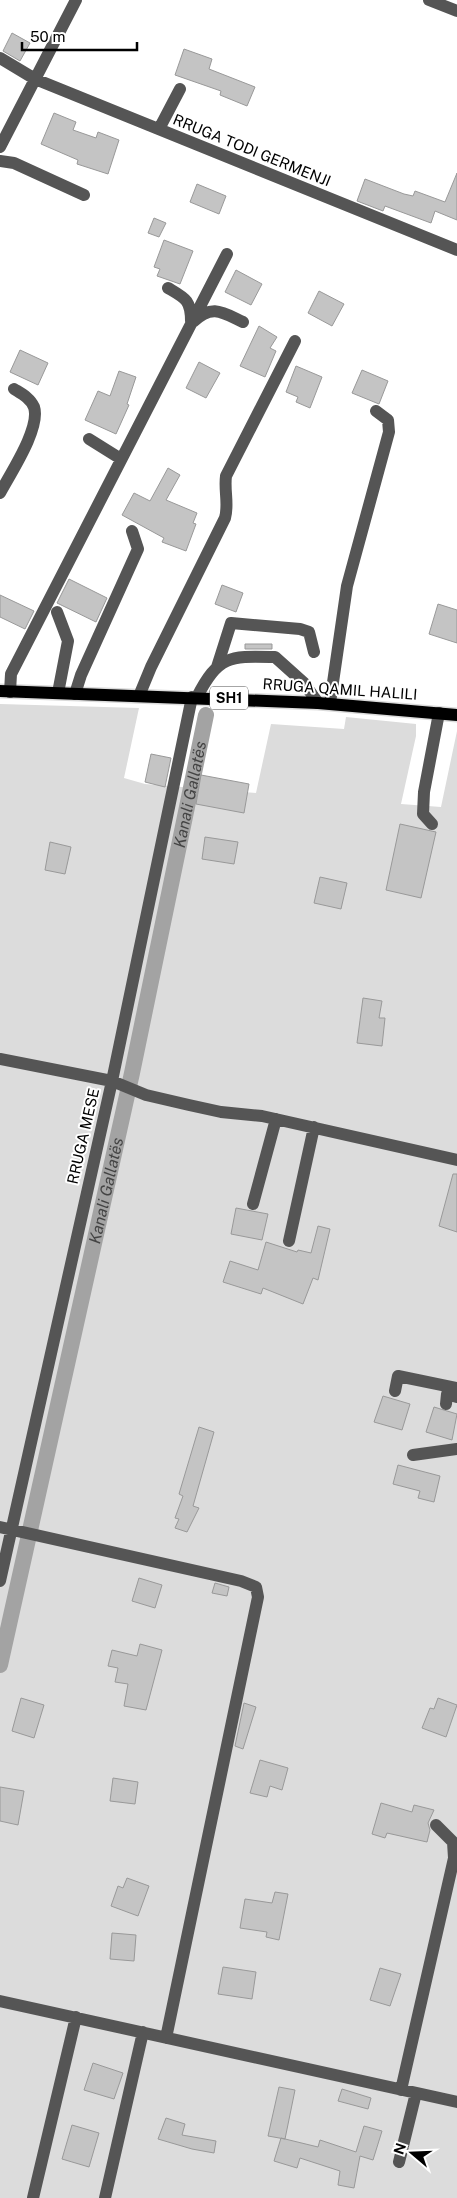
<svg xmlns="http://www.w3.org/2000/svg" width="457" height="2198" font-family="'Public Sans',sans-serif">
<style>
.green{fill:#dcdcdc}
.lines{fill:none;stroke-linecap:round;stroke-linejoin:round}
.canal{stroke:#a3a3a3;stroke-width:16}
.building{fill:#c4c4c4;stroke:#999}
.major-casing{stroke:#dbdbdb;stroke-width:15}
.minor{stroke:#555;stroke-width:12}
.major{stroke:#000;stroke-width:12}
.labels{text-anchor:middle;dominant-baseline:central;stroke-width:4;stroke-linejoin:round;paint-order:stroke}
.shield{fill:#fff;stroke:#4c4c4c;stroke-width:1}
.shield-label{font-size:14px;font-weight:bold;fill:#000}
.street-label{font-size:15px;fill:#000;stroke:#fff}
.water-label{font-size:16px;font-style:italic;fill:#444;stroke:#fff}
</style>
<rect width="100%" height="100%" fill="#fff"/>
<path class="green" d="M0 704 139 708 124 778 145 784 256 793 271 724 344 729 346 717 416 724V736L401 804 441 807 457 731V2198H0Z"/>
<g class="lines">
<path class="canal" id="s1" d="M0 1665 132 1073 206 715"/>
</g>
<path class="building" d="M12 33 30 43 20 61 3 51Z
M184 49 212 59 209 69 255 87 247 106 220 95 221 91 175 75Z
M54 113 76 122 73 130 96 138 98 132 119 140 108 174 77 164 78 160 41 144Z
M457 173V220L435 211 431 223 385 206 383 211 357 201 365 179 404 194 413 196 415 191 445 202Z
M197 184 226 196 219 214 190 202Z
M154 218 166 223 159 237 148 233Z
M164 240 193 251 180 284 157 276 160 269 154 267Z
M236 270 262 284 251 305 225 292Z
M319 291 344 304 332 326 308 313Z
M259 326 277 337 270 348 276 351 265 377 240 366Z
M20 350 48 363 38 385 10 372Z
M199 362 220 373 206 398 186 388Z
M296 366 322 377 310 408 296 402 298 397 286 392Z
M362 370 388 381 379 404 352 393Z
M119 371 136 377 127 404 129 405 116 434 85 420 98 391 110 396Z
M168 468 180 475 166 500 197 513 193 523 196 524 186 551 162 542 164 538 122 515 134 493 150 501Z
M69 579 107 598 96 622 57 603Z
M222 585 243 593 236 612 215 604Z
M0 595 34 611 25 629 0 617Z
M438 604 457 610V643L429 634Z
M245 644H272V649H245Z
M151 754 171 758 165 787 145 782Z
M201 775 249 784 244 813 196 804Z
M400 824 436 832 421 898 386 890Z
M205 837 238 842 234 864 202 859Z
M50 842 71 847 65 874 45 870Z
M320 877 347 883 341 909 314 903Z
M363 998 382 1001 379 1018H385L382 1046 357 1043Z
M453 1174H457V1232L439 1226Z
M236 1208 268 1214 262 1240 231 1234Z
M318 1226 330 1229 318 1280 313 1278 303 1304 263 1288 261 1294 223 1282 230 1261 258 1270 266 1242 297 1252 298 1250 311 1253Z
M383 1396 410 1404 402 1430 374 1422Z
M434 1407 457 1414 452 1440 426 1432Z
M199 1427 214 1432 193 1506 199 1508 187 1532 175 1528 179 1519 175 1518 183 1496 179 1494Z
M398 1465 440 1476 434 1502 418 1498 420 1491 393 1484Z
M139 1578 162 1585 155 1608 132 1601Z
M215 1583 229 1587 227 1596 212 1593Z
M140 1644 162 1650 146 1710 124 1706 128 1684 115 1682 118 1668 108 1666 112 1650 137 1656Z
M21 1698 44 1705 34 1738 12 1731Z
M438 1698 457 1705 446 1737 422 1728 430 1708 434 1709Z
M244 1703 256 1707 243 1749 235 1746Z
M260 1760 288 1768 282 1790 270 1786 267 1797 250 1793Z
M113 1778 138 1782 135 1804 110 1801Z
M0 1787 24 1791 18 1825 0 1821Z
M381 1803 412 1812 414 1805 434 1810 428 1823 430 1830 427 1842 387 1833 385 1838 372 1834Z
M127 1878 149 1886 138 1916 111 1906 118 1886 123 1888Z
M275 1892 288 1894 279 1940 266 1937 267 1932 240 1928 245 1899 272 1903Z
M112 1933 136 1935 134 1961 110 1959Z
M223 1967 256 1972 252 1999 218 1994Z
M380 1968 401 1974 390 2006 370 2000Z
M93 2063 123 2073 114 2099 84 2090Z
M279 2087 295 2090 285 2139 268 2136Z
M342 2089 371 2098 368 2109 338 2101Z
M166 2118 185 2124 182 2135 216 2141 214 2153 192 2149 158 2139Z
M72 2125 99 2133 89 2167 62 2159Z
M364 2126 382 2131 373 2160 360 2156 354 2188 338 2185 340 2171 300 2158 297 2168 274 2161 281 2138 318 2147 320 2140 356 2152Z"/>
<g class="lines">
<g class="major-casing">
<path id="major" d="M0 691 318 703 457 715"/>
</g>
<path class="minor" d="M429 0 457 11
M0 58 35 79 457 250
M159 129 180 89
M0 147 76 0
M0 161 14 163 84 195
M168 288C185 298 191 300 191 321
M193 322C212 304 222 312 243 322
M89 439 121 459
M0 493C10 474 41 428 34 407 30 398 22 394 14 389
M57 612 68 641 58 693
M217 667 231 623 300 629 309 632 314 652
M10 692 11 674 227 254
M75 694 81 675 138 549 132 531
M139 696 151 667 225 518C229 504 224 491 226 476L295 341
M197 697C219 654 231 656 275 657L304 683 318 703
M330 703 347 586 389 432 388 420 376 411
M432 824 423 814 424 792 439 713
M0 1059 112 1081 146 1095 189 1105 221 1112 262 1116 457 1160
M253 1204 276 1119
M289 1241 314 1127
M395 1391 398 1376 457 1388
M446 1404 447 1394 457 1397
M413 1455 457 1449
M0 1527 241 1581 256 1587 258 1597 166 2038
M0 1581 112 1081 192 697
M0 2001 457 2102
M401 2090 454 1858 453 1842 436 1825
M399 2162 416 2093
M33 2198 76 2017
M105 2198 143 2032"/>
<use href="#major" class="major"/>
</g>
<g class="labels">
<rect class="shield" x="210" y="686.5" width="38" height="23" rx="4"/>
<g class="shield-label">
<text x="229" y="698">SH1</text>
</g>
<g class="street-label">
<text transform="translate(252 150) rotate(22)">RRUGA TODI GERMENJI</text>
<text transform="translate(340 689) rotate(4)">RRUGA QAMIL HALILI</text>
<text transform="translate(83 1136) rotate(-77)">RRUGA MESE</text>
</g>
<g class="water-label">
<text stroke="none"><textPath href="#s1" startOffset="891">Kanali Gallatës</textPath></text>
<text stroke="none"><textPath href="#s1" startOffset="486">Kanali Gallatës</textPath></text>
</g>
</g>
<g transform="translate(412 2153) rotate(289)" stroke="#ffffff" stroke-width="4" paint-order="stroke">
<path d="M0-4L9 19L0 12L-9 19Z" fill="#000000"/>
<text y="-8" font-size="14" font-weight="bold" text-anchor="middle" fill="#000000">N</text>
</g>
<path d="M22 42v8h115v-8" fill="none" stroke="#000000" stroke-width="2.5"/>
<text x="30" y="42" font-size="15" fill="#000000" stroke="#ffffff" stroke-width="4" paint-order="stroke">50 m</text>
</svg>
